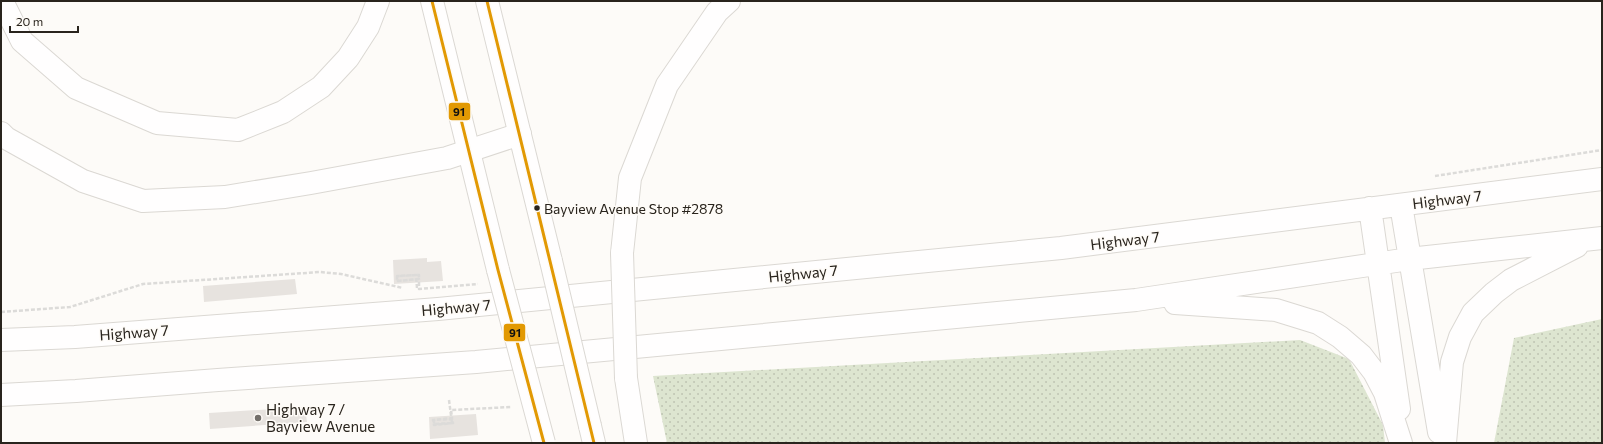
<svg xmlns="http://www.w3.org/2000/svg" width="1603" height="444" font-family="Commissioner,sans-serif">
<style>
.grass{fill:url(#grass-dots)}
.building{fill:#e7e3df}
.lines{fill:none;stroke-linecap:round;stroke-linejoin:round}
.secondary-casing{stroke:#dbd8d3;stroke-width:24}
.primary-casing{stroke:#dbd8d3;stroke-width:24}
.highway-casing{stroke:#dbd8d3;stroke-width:24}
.path{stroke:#dcdbd9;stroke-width:2.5;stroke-dasharray:4 2;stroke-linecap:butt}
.secondary{stroke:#fffefe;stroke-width:22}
.primary{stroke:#fffefe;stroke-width:22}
.highway{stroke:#fffefe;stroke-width:22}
.secondary-bridge-casing{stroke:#dbd8d3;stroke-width:24;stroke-linecap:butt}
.highway-bridge-casing{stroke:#dbd8d3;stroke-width:24;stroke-linecap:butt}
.path-bridge{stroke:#dcdbd9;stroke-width:2.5;stroke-dasharray:4 2;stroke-linecap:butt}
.secondary-bridge{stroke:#fffefe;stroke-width:22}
.highway-bridge{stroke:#fffefe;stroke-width:22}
.bus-1-casing{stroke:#fefbf7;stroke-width:6}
.bus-1{stroke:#e29903;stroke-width:3}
.bus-dot{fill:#29241d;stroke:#fefbf7;stroke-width:1.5}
.poi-dot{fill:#736f6a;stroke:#fefbf7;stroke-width:1.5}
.labels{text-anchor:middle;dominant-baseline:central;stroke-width:3;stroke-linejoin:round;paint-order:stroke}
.bus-label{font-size:14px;fill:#29241d;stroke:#fefbf7;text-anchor:start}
.street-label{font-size:15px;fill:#29241d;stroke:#fefbf7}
.poi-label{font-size:15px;fill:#29241d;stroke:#fefbf7;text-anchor:start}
.line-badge{stroke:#fefbf7;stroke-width:1.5}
.pale-badge-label{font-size:11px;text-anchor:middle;font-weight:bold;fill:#111}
</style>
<defs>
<pattern id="grass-dots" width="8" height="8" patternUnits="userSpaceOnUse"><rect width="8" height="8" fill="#dde5d0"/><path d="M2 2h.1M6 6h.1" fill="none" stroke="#bec4b2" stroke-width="1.8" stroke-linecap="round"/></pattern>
</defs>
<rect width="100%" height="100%" fill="#fdfbf8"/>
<path class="grass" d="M1602 319V443H1494L1514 338Z
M1300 340 1349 359 1383 425 1385 443H667L653 376Z"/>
<path class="building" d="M427 258V262L441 261 443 281 394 284 393 260Z
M295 279 297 294 204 302 203 286Z
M305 407 307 422 210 429 209 413Z
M476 414 478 435 430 439 429 417Z"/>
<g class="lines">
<g class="secondary-casing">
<path id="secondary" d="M432 1 498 270
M487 1 551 261
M590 426 594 443"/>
</g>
<g class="primary-casing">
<path id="primary" d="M1401 205 1439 432
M1370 208 1399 409
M1175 303 1276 310 1318 323 1340 337 1361 355 1374 372 1385 393 1401 443
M1 340 75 337 438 309 1061 248 1602 179
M1 395 76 391 218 380 476 362 1136 300 1409 259 1602 238
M1445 443 1452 362 1460 337 1473 313 1494 293 1511 280 1577 246"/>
</g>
<g class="highway-casing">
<path id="highway" d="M2 1 22 41 76 88 157 123 238 130 283 112 321 87 348 58 368 27 378 1
M1 133 6 138 83 181 143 201 225 197 311 183 447 158 520 134
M622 253 630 178 667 85 717 12 729 1
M626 378 636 443"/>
</g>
<path class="path" d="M1435 176 1602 150
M417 288 416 275 397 276 398 281 419 279V275L397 276V281L419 279V282
M1 312 70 307 143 284 320 272 341 274 403 288
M449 400 452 423 434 424V420L452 419 453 423 434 425 433 420 452 418 451 410 511 407"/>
<use href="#secondary" class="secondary"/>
<use href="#primary" class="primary"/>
<use href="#highway" class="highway"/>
<g class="secondary-bridge-casing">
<path id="secondary-bridge" d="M551 261 590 426
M498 270 544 443"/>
</g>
<g class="highway-bridge-casing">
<path id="highway-bridge" d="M622 253 626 378"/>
</g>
<path class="path-bridge" d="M419 282V289L478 284"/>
<use href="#secondary-bridge" class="secondary-bridge"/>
<use href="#highway-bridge" class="highway-bridge"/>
<g class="bus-1-casing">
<path id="bus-1" d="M432 1 498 270 544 443
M487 1 594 443"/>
</g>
<use href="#bus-1" class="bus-1"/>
</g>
<circle class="bus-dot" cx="537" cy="208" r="3.5"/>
<circle class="poi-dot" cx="258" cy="418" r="4"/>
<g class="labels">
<g class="bus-label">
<text x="544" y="208">Bayview Avenue Stop #2878</text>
</g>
<g class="street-label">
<text transform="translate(1447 199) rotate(-7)">Highway 7</text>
<text transform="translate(1125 240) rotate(-7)">Highway 7</text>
<text transform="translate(803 273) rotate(-6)">Highway 7</text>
<text transform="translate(456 307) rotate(-5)">Highway 7</text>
<text transform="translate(134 332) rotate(-4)">Highway 7</text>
</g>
<g class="poi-label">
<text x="266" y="409">Highway 7 /<tspan x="266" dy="17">Bayview Avenue</tspan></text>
</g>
</g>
<g class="line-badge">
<rect x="448" y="102" width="23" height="19" rx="4" fill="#e29903"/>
<rect x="503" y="323" width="23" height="19" rx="4" fill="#e29903"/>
</g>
<g class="pale-badge-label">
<text x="459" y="116">91</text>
<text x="515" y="337">91</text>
</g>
<rect width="1603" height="444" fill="none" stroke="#29241d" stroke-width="4"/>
<path d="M10 26v6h68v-6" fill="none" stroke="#29241d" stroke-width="2"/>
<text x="16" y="26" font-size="12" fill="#29241d" stroke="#fefbf7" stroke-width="3" paint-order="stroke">20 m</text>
</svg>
